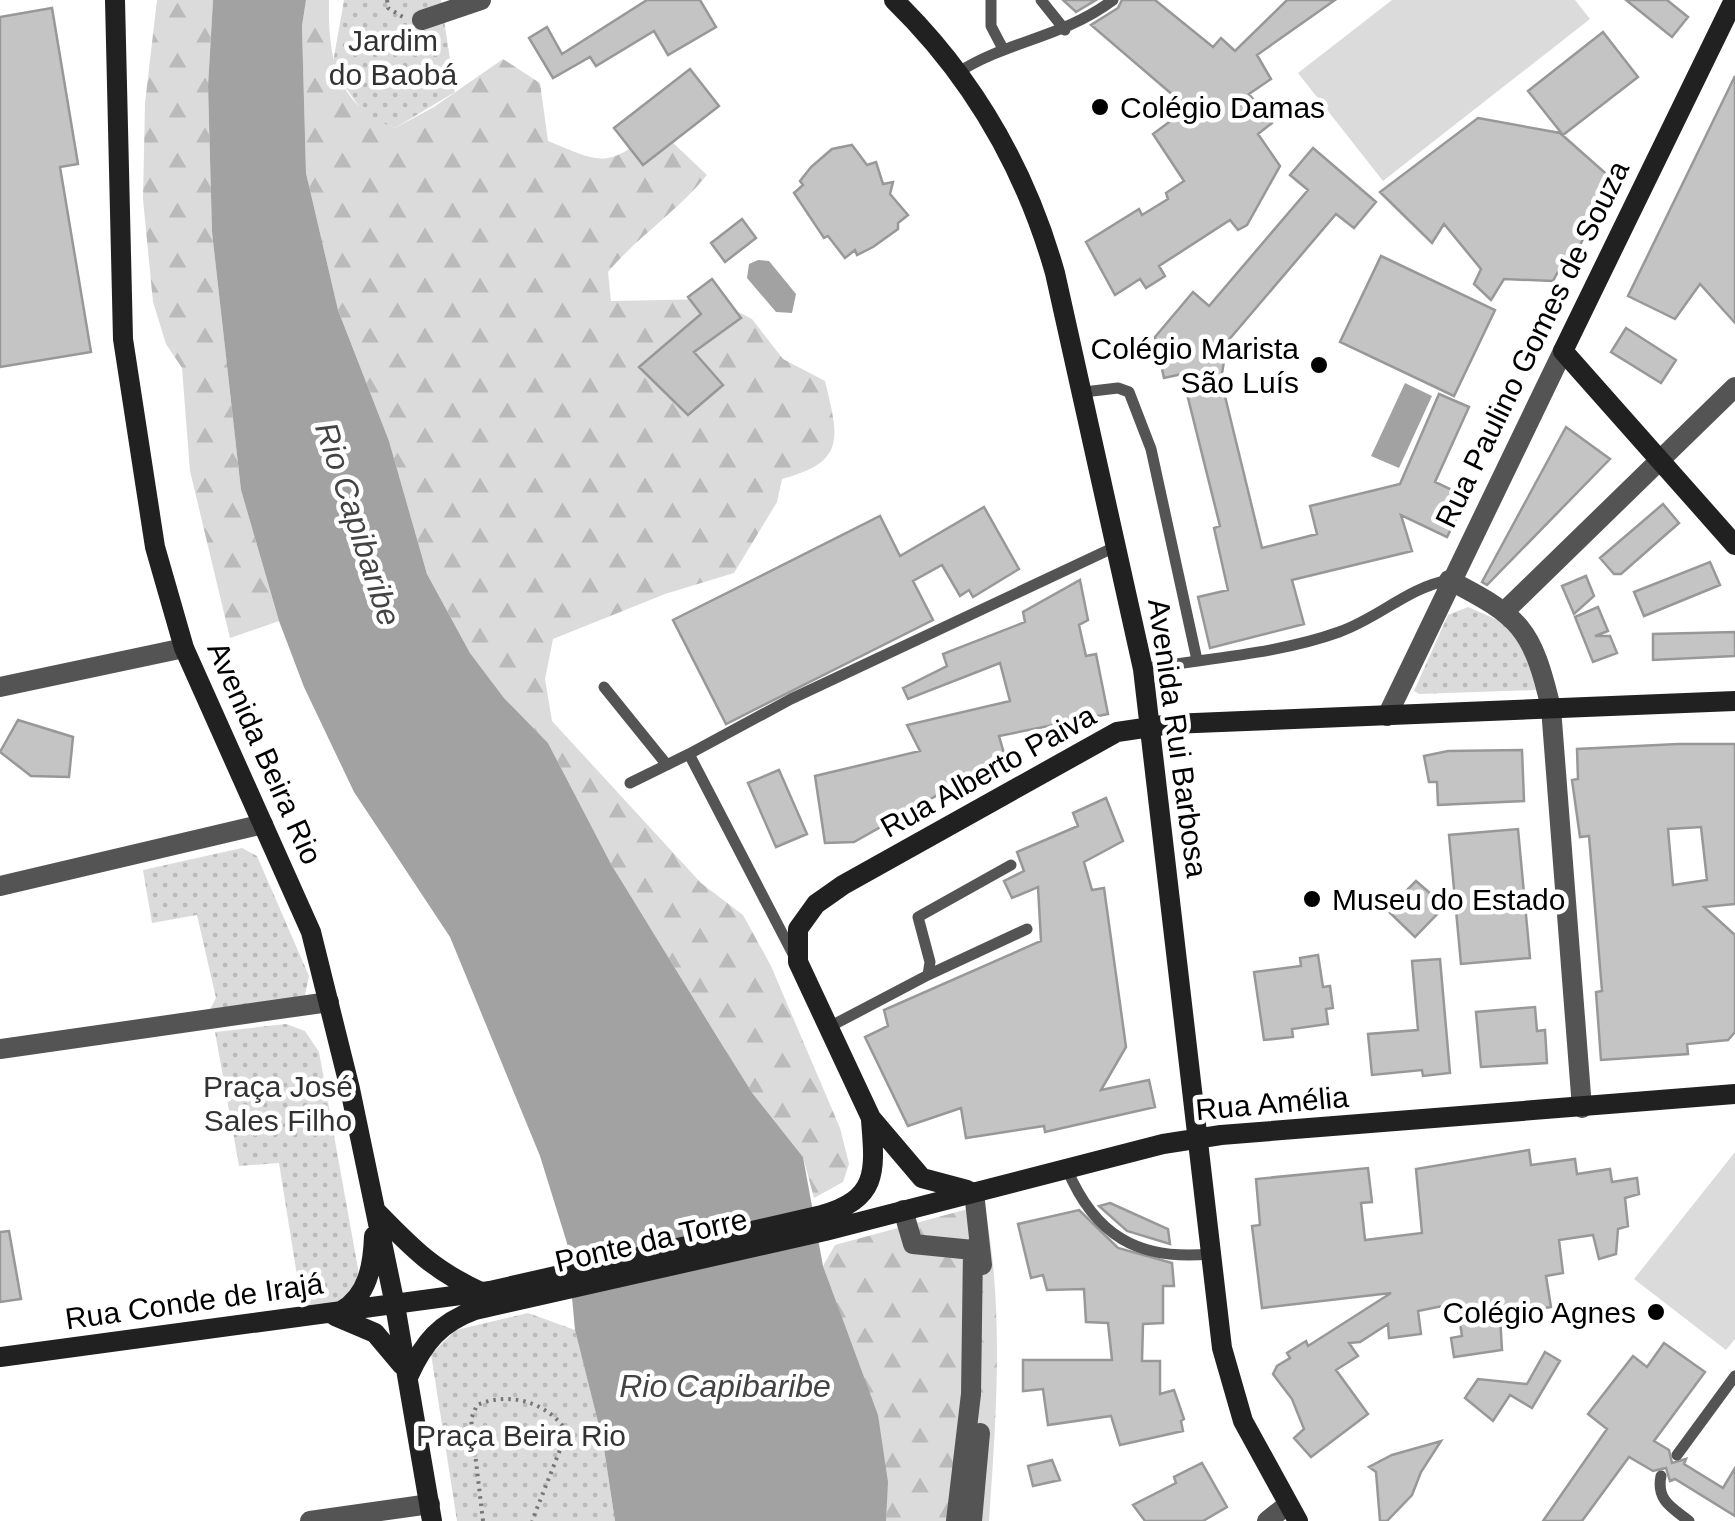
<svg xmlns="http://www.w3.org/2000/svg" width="1735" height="1521" font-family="Helvetica,sans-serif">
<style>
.grass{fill:url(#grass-dots)}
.forest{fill:url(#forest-firs)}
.garden{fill:#dbdbdb}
.water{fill:#a2a2a2}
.building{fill:#c4c4c4;stroke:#989898;stroke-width:2.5;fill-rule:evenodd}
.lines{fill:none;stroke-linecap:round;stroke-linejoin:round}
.path{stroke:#767676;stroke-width:4;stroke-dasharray:2.5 5;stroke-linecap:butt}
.lane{stroke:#545454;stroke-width:11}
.street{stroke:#545454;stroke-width:20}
.secondary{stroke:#212121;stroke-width:20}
.poi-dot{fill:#000;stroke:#fff;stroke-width:4}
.labels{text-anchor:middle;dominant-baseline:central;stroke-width:9;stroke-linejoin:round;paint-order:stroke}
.park-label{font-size:30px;fill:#323232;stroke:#fff}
.poi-label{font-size:30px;fill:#000;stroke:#fff;text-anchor:start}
.street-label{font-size:30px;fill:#000;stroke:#fff}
.water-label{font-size:32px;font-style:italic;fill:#434343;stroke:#fff}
</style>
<defs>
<pattern id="grass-dots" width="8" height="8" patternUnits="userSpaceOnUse" patternTransform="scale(2.5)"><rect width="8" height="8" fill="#dbdbdb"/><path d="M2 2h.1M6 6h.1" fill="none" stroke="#bababa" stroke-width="1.8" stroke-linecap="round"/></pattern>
<pattern id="forest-firs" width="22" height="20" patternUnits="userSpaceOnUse" patternTransform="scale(2.5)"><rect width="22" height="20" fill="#dbdbdb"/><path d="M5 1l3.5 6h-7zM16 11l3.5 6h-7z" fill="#bababa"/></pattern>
</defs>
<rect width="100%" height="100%" fill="#fff"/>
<path class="grass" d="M344 0H441L455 92 395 128 367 118 332 68Z
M1468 607 1518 629 1536 690 1419 694 1414 691 1448 615Z
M242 848 257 856 309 976 305 995 207 1015 216 998 197 915 152 923 143 870Z
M286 1024 305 1031 319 1052 359 1274 348 1301 302 1307 279 1163 239 1166 215 1032Z
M528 1313 575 1330 603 1442 615 1521H457L431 1354 456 1330Z"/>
<path class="forest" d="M157 0H213L208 86 212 232 241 490 279 621 230 638 190 471 182 368 166 344 153 302 143 199 145 103Z
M306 0H329C328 57 336 106 395 128L434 107 503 59 540 83 548 141C593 159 606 171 646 136L669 139 707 175C677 212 638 236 608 272L611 301 713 299 752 319 783 359 825 381C839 439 846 462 782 479L777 502 734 573 665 594 553 639 545 679 552 721 701 883 743 915 771 966 840 1128 849 1164 843 1182 814 1198 803 1157 753 1094 721 1043 611 864 548 743 504 698 470 653 427 574 389 441 338 310 306 173 302 26Z
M975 1207 986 1213C1004 1314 996 1419 989 1521H886C890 1440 850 1343 823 1266L835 1245Z"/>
<path class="garden" d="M1392 0H1575L1590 19 1383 181 1298 73Z
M1735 1152V1339L1726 1350 1634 1279Z"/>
<path class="water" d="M213 0H306L302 26 306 173 338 310 389 441 427 574 470 653 504 698 548 743 611 864 721 1043 753 1094 803 1157 823 1266 878 1415 888 1482 886 1521H615L603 1442 575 1330 567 1243 540 1156 450 937 354 792 304 687 279 621 241 490 212 232 208 86Z
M758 260 769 261 796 294 792 313 776 312 747 278 749 264Z
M1405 383 1432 396 1399 468 1371 456Z"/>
<path class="building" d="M647 0H700L716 27 668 55 654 31 596 66 590 57 553 78 529 38 547 27 562 54Z
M1063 0H1096L1076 12Z
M1122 0H1155L1213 47 1221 38 1235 51 1287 0H1335L1257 55 1271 79 1249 94 1272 123 1258 134 1280 166 1247 225 1238 230 1230 220 1159 266 1165 276 1146 288 1140 279 1115 295 1086 242 1139 209 1142 215 1168 199 1166 193 1184 181 1153 134 1188 108 1091 25 1118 8Z
M1626 0H1667L1688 17 1672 37Z
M52 8 78 164 60 167 91 352 0 367V17Z
M1603 32 1638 77 1563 135 1528 91Z
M690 69 719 106 643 165 614 128Z
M1735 76V323L1700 284 1675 319 1628 296Z
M1478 118 1560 133 1612 179 1569 268 1562 264 1553 281 1504 279 1491 300 1474 284 1481 269 1444 224 1432 243 1380 192Z
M852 145 867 165 876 162 883 184 893 182 890 194 908 215 898 223V229L873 247 857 255 855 250 845 258 828 236 824 238 794 193 803 185 800 181 811 167 832 149Z
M1313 148 1376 202 1354 228 1336 214 1227 342 1221 380 1262 548 1317 534 1310 506 1400 484 1439 394 1469 407 1435 482 1467 497 1447 537 1401 515 1412 551 1292 580 1304 624 1210 648 1198 597 1228 590 1214 528 1220 526 1182 374 1164 378 1155 337 1193 292 1209 306 1308 190 1290 175Z
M742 219 756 238 725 262 711 243Z
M1381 256 1495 310 1454 396 1340 342Z
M712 279 741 318 694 352 723 385 688 415 639 367 701 314 688 297Z
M1626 328 1676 360 1661 383 1611 352Z
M1566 427 1610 459 1487 585 1482 582Z
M1663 504 1679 523 1621 574H1614L1600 558Z
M984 507 1019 569 973 597 969 590 960 596 942 565 913 581 933 620 726 724 673 620 880 516 900 556Z
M1710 562 1720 585 1644 616 1634 592Z
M1586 576 1594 596 1574 614 1562 586Z
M1080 580 1088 620 1079 625 1086 656 1096 654 1108 714 999 736 1005 757 854 842 825 843 815 776 920 751 907 725 1010 701 1000 663 908 699 903 688 947 666 943 654 1025 622 1023 612Z
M1598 607 1608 631 1595 636H1610L1617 653 1593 662 1575 617Z
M1735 632V656L1653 660V634Z
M18 720 73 737 69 777 31 776 0 752Z
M1678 744H1735V904L1704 907 1735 935V1032L1728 1040 1687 1044 1688 1054 1601 1060 1596 992 1602 991 1589 836 1580 837 1572 780 1578 779 1577 749ZM1701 827 1707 880 1673 885 1668 829Z
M1522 750 1524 801 1438 805 1437 782H1429L1424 756 1448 751Z
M779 770 807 834 776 847 748 783Z
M1106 798 1123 841 1084 862 1092 890 1104 888 1126 1047 1101 1090 1149 1080 1155 1107 1045 1132 1044 1126 966 1138 961 1108 908 1126 865 1037 888 1026 884 1010 1041 941 1038 887 1012 898 1004 881 1024 871 1017 852 1078 826 1073 813Z
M1518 829 1530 958 1461 964 1449 835Z
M1416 881 1445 906 1415 937 1387 910Z
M1318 955 1323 987 1330 986 1333 1008 1326 1009 1328 1024 1292 1029 1293 1037 1264 1040 1254 972 1301 966 1300 958Z
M1440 959 1450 1073 1423 1076 1422 1070 1372 1075 1368 1034 1418 1030 1412 961Z
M1535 1007 1537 1031 1545 1030 1547 1063 1481 1067 1476 1012Z
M1529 1150 1531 1165 1575 1159 1577 1174 1610 1169 1612 1182 1637 1178 1639 1194 1625 1198 1628 1226 1618 1229 1616 1254 1599 1259 1593 1235 1559 1240 1563 1273 1546 1276 1551 1307 1500 1316 1502 1350 1454 1357 1451 1338 1462 1336 1457 1303 1418 1311 1421 1334 1389 1338 1388 1324 1360 1342 1349 1343 1358 1356 1336 1370 1368 1414 1311 1457 1294 1438 1304 1429 1292 1399 1273 1374 1277 1366 1290 1358 1287 1353 1306 1341 1308 1346 1391 1293 1262 1308 1252 1226 1260 1225 1256 1179 1368 1168 1372 1202 1361 1203 1365 1240 1422 1233 1416 1169Z
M1110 1203 1168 1229 1170 1244 1127 1231 1099 1206Z
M1079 1210 1118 1248 1172 1263 1174 1286H1163V1323L1143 1324 1142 1361H1160V1394L1174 1390 1184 1419 1181 1421 1183 1431 1120 1445 1111 1416 1048 1425 1043 1389 1023 1391V1360H1112L1108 1323 1086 1322 1084 1289 1047 1290 1043 1275 1031 1278 1018 1224Z
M9 1231 21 1299 0 1302V1232Z
M1664 1343 1705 1372 1654 1441 1669 1450 1672 1463 1686 1459 1684 1464 1723 1488 1735 1468V1516L1675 1479 1670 1481 1666 1468 1653 1471 1629 1457 1582 1521H1543L1607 1429 1588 1414 1633 1356 1647 1367Z
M1545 1352 1560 1361 1532 1408 1510 1395 1493 1421 1465 1398 1478 1379 1527 1384Z
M1441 1441 1421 1472 1412 1495 1387 1521H1380L1376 1472 1369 1467 1392 1455Z
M1052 1460 1060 1480 1033 1486 1028 1466Z
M1202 1463 1227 1507 1203 1521H1145L1133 1505 1176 1483 1174 1477Z"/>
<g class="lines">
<path class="path" d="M387 0 388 8 403 17
M483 1521 471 1419 477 1405C509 1391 548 1402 567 1432L532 1521"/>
<path class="lane" d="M991 0V26L1002 47
M1041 0 1065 30
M957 73C1009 40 1062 38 1113 0
M1084 392 1118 388 1129 392 1151 449 1197 660
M1143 669C1208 658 1278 654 1339 632 1379 618 1407 588 1449 580
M604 687 667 765
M630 783 689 754
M793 954 689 754 791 699 1117 546
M928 975 1027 929
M831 1026 928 975 930 962 918 917 1011 865
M1067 1169C1095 1236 1139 1261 1210 1254
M1677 1455 1735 1376
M1661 1476C1656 1500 1672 1508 1689 1521"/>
<path class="street" d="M422 20 481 0
M1449 580C1521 617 1532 628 1551 708L1582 1108
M1506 610 1735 387
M0 687 184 648
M1387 716 1563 351
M0 886 263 824
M0 1049 329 1002
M974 1192 982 1265
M903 1210 913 1244 973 1250 971 1394 956 1521
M310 1521 430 1504
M972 1521 980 1433
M1267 1521 1286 1506"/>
<path class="secondary" d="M115 0 123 339 155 547 184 648 311 932 350 1089 395 1305 432 1521
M894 0C973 77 1025 167 1055 273L1143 669 1222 1348 1243 1421 1298 1521
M1734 0 1563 351 1735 545
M967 1190 922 1178 871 1118 798 962V929L816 904 843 885 1117 732 1171 724 1735 701
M376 1211C412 1248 433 1270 481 1292
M341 1311C368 1296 373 1265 374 1236
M335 1316 375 1333 402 1365
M0 1357 490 1291 822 1215C879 1199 875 1170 871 1120
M409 1375C424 1342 440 1323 475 1310L825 1231 1163 1144 1221 1135 1735 1094"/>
</g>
<g class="poi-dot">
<circle cx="1100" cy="107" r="10"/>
<circle cx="1319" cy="365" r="10"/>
<circle cx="1312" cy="899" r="10"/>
<circle cx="1656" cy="1312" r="10"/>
</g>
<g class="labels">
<g class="park-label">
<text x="393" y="40">Jardim<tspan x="393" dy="34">do Baobá</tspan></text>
<text x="278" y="1086">Praça José<tspan x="278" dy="34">Sales Filho</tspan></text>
<text x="521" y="1435">Praça Beira Rio</text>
</g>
<g class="poi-label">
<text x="1120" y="107">Colégio Damas</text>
<text x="1299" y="348" text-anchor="end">Colégio Marista<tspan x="1299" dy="34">São Luís</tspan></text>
<text x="1332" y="899">Museu do Estado</text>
<text x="1636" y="1312" text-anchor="end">Colégio Agnes</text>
</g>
<g class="street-label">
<text transform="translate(1532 344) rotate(-64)">Rua Paulino Gomes de Souza</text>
<text transform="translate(1178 738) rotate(82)">Avenida Rui Barbosa</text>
<text transform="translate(265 753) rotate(66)">Avenida Beira Rio</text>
<text transform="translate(988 771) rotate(-29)">Rua Alberto Paiva</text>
<text transform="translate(1272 1103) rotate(-5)">Rua Amélia</text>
<text transform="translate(651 1240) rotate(-13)">Ponte da Torre</text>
<text transform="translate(194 1301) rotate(-8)">Rua Conde de Irajá</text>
</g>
<g class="water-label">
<text transform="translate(358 524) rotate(72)">Rio Capibaribe</text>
<text x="725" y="1386">Rio Capibaribe</text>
</g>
</g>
</svg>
